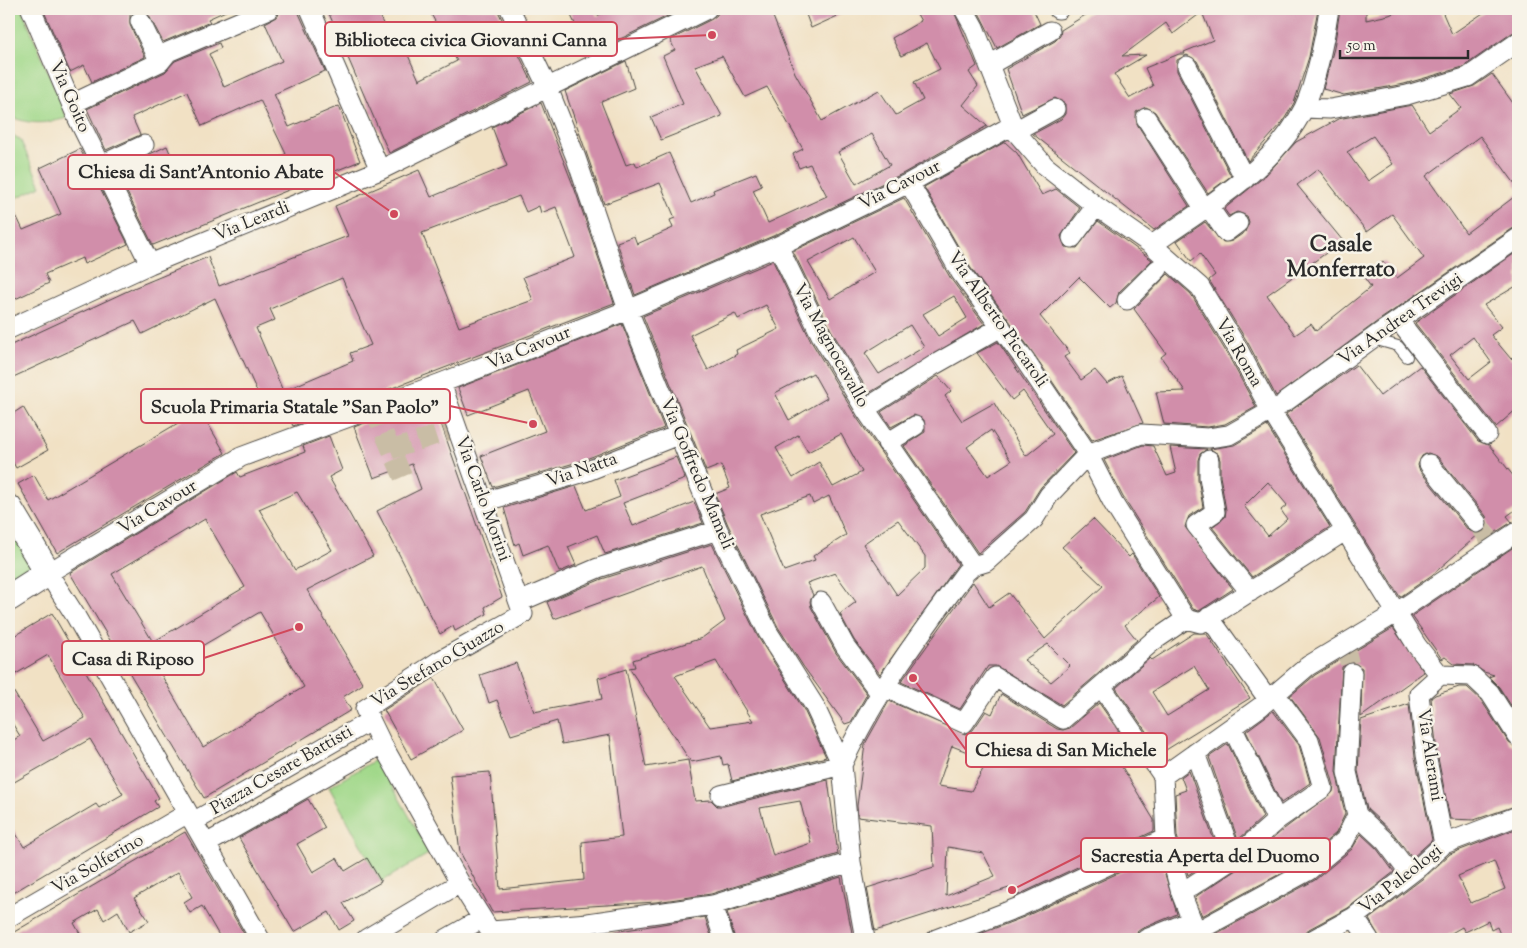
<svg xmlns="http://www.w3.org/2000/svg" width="1527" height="948" font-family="'Sorts Mill Goudy',serif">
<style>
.green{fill:#a0d889;stroke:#66825a}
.building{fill:#d18eaa;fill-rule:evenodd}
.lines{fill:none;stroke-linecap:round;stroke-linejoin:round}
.street-tunnel{stroke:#c9bda5;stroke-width:19;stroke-dasharray:19 9;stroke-linecap:butt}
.lane-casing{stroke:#494642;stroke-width:12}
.street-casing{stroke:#494642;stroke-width:21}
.secondary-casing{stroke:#494642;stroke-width:28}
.lane{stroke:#fff;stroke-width:10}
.street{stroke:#fff;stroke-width:19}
.secondary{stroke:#fff;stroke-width:26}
.labels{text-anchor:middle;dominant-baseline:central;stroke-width:5;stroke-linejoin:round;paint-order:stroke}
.street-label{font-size:18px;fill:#2b2b2b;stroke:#f7f3e8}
.district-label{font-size:22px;font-weight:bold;fill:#2b2b2b;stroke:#f7f3e8}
.leader{fill:none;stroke:#d1495b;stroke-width:2}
.callout-dot{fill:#d1495b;stroke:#f7f3e8;stroke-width:2}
.callout{fill:#f7f3e8;stroke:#d1495b;stroke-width:2}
.callout-label{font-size:19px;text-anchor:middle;font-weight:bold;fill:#2b2b2b}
</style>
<rect width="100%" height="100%" fill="#f7f3e8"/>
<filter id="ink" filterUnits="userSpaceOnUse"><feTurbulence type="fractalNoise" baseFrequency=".02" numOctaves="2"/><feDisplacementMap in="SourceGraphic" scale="10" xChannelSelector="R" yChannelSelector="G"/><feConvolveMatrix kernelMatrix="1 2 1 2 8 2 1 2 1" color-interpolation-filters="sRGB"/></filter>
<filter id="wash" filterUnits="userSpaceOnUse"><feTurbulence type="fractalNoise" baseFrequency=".0096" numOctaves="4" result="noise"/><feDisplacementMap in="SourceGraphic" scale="20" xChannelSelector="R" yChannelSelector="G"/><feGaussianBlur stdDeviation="1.12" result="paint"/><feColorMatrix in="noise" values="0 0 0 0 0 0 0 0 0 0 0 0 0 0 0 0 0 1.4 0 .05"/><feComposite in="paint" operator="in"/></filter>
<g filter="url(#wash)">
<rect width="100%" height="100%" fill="#f1e1c4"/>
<path class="green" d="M9 9H22L67 118C45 124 30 125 9 116Z
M9 134 20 139 41 186 10 201Z
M9 519 39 569 9 587Z
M377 759 430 853 381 882 329 787Z"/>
<g id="blocks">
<path class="building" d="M43 9H230L208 19 210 22 163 42 147 12 135 11 130 15V25L145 57 92 82 84 65 70 72Z
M280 9H297L325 71 274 94 289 127 339 106 360 161 153 245 116 170 167 146 176 167 184 163 189 172 216 158 227 181 286 154 260 100 202 126 187 92 132 117 140 135 106 150 87 109 165 72 175 61 219 43 221 48 209 54 224 87 282 61 265 23 278 16Z
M327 9H376L387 32 396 28 419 80 457 61 431 14 441 9H497L532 82 389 153Z
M568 9H594L597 16 610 9H682L589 54Z
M718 9H770L795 73 822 121 879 90 896 115 923 100 914 82 940 69 927 43 901 56 892 38 921 21 914 9H953L977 66 969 72 978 86 963 105 987 126 904 173 773 236 635 295 617 242 634 236 637 244 673 228 670 220 675 218 660 183 604 204 565 91 626 61 634 88 601 102 626 165 635 162 637 167 669 153 691 203 714 193 713 190 756 173 762 186 753 190 768 223 827 196 810 164 799 168 793 154 803 149 767 87 745 97 722 56 695 66 722 116 661 140 651 117 683 104 663 56 675 50 670 40 712 19 717 15ZM872 134 890 165 856 184 838 152Z
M804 9H853L811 28Z
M977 9H1033L1040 24 997 48Z
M1095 9H1318L1309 57 1294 103 1282 123 1248 161 1197 61 1187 55 1177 60V71L1231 176 1208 193 1155 112 1146 107 1136 112 1137 124 1189 206 1154 230 1033 134 1061 119 1065 114V104L1055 98 1022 114 1006 69 1055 41 1060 36 1061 30ZM1202 12 1213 40 1184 52 1185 54H1179L1145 68 1153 86 1130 98 1114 74 1146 55 1122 56 1166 23 1173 34Z
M1340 9H1366V20L1389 15 1403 9H1441L1452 34 1489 9H1518V31L1512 33 1463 67 1404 84 1344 95 1323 89 1334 48Z
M1492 74 1518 110V188L1480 136 1426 176 1466 233 1518 194V227L1512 229 1378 321 1276 396 1248 343 1209 280 1215 275 1200 254 1191 261 1177 241 1205 222 1222 242 1232 241 1245 232 1249 222 1247 216 1237 212 1229 216 1224 209 1265 176 1296 142 1338 119 1412 105 1429 131 1461 108 1450 94 1474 86ZM1373 136 1393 164 1368 181 1347 152ZM1318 169 1367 232 1392 214 1424 258 1397 278 1383 261 1363 276 1371 287 1316 331 1311 324 1295 335 1267 295 1343 241 1297 185Z
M541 103 575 190 614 303 293 426 285 409 268 416 215 298 142 334 135 321 9 379V346L136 287 208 257 219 286 348 236 335 206 419 170 431 197 507 166 492 127ZM519 196 526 212 539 206 541 213 556 207 575 257 523 277 533 300 459 327 422 233ZM342 278 371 345 350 353 353 361 283 391 256 328 275 320 270 309Z
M1005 142 1017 153 1042 195 1056 189 1080 208 1061 236 1065 247 1077 248 1098 221 1152 260 1119 292 1116 303 1110 308 1079 277 1040 316 1070 353 1064 357 1081 380 1095 370 1107 384 1122 376 1143 423 1092 440 1033 353 970 267 924 187Z
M80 149 128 244 84 264 82 258 45 274 49 283 9 302V200L23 230 61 214 40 168Z
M904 198 951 279 984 324 869 393 831 330 793 251ZM854 237 875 272 830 299 808 262ZM954 296 967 318 938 336 923 314ZM910 325 924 347 879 374 865 353Z
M1518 251V285L1484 305 1502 327 1491 335 1511 359 1518 353V408L1496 427 1415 323ZM1473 337 1491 362 1469 379 1450 355Z
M773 261 811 341 855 415 958 564 880 674 854 640 840 614 856 602 835 573 807 583 813 595 810 601 811 607 836 653 867 694 851 722 845 724 803 666 778 627 728 525 715 494 730 488 721 465 706 471 643 316ZM766 305 779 329 736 350 737 354 708 370 690 335 735 313 738 319ZM813 373 827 398 789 420 775 393ZM841 434 862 472 833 487 819 462 793 478 776 448 798 435 808 452ZM810 496 813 504 829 496 846 535 813 556 815 560 784 571 760 514ZM898 520 925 556V568L897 595 863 544Z
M1168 274 1191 294 1228 355 1256 407 1225 424 1208 427 1164 424 1156 392 1185 391 1161 357 1166 353 1134 309Z
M622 324 664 428 581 461 493 487 481 456 545 431 529 391 468 415 458 388Z
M998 342 1074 453 1041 487 1025 512 978 553 904 446 925 432 924 420 914 415 891 427 881 412 938 376 951 391 945 396 962 421 994 403 1026 456 1053 434 1023 391 1012 400 977 353ZM991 430 1011 461 988 476 967 447Z
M1356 365 1380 396 1420 366 1478 441 1489 445 1518 482V508L1507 516 1512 522 1493 534 1488 527 1486 516 1438 457 1428 453 1422 456 1418 465 1420 471 1468 530 1479 534 1432 575 1400 597 1286 414Z
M432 398 502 597 485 607 487 614 455 631 453 626 440 634 377 511 421 489 412 464 374 478 354 427Z
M23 407 48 450 16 468 9 455V416Z
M200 410 225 453 57 553 18 484 34 475 48 500Z
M1267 426 1330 527 1252 577 1212 527 1225 517 1226 510 1220 476V460L1218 454 1210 449 1234 445ZM1268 482 1287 505 1281 510 1287 519 1268 536 1244 506Z
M329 436 342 470 329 477 373 556 307 590 363 684 343 697 351 710 204 798 70 573 237 472 240 477 305 452 303 446ZM297 492 332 550 295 570 259 509ZM205 519 245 587 153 642 112 574ZM260 612 304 687 203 747 159 671Z
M1143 445 1153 446 1167 476 1176 473 1170 447 1207 449 1200 454 1198 460V479L1203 507 1189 516 1185 527 1233 589 1199 611 1193 609 1123 497 1104 460Z
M676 457 685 479 623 503 633 526 694 502 703 523 605 554 597 535 568 547 576 565 559 572 548 545 523 555 519 543 515 545 504 508 576 486 586 510 620 497 614 480Z
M1093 519 1129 557 1132 554 1159 597 1125 625 1137 640 1062 705 996 666H988L960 709 901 682 973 582 989 607 1009 593 1045 639 1103 586 1062 547ZM1048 644 1070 666 1051 682 1024 660Z
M712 544 758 637 804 710 826 757 732 781 728 764 723 765 721 756 691 762 629 668 635 667 633 660 702 638 725 621 702 566 554 619 547 602 602 579ZM716 661 722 671 753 721 710 727 675 676Z
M1518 544V716L1499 687 1489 677 1494 675 1484 672 1473 665 1454 664 1445 657 1442 659 1412 616Z
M52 613 159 798 154 801 158 807 9 895V822L24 847 96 804 99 808 123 794 90 739 9 785V743L20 736 9 718V684L43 741 85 718 48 655 9 678V639Z
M1393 628 1424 672 1361 717 1362 668 1352 662 1342 667 1336 771 1345 814 1336 833 1302 862 1202 916 1195 897 1239 868 1284 829 1333 792 1334 785 1320 737 1290 696 1315 675Z
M1194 633H1206L1250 698 1161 753 1116 688 1150 658 1152 660ZM1194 666 1209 690 1167 716 1152 692Z
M516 663 534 712 602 699 598 678 626 669 646 767 688 760 695 801 711 800 717 806H724L828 780 838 854 711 894 656 902 492 912 460 852 450 775 490 772 500 889 584 880 582 842 622 837 610 735 562 744 557 721 511 735 497 700 489 703 480 675ZM800 801 811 843 773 856 760 808Z
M434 678 463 730 411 759 384 710Z
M1459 687H1467L1481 700 1509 743 1518 748V805L1474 820 1450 819 1437 753 1431 698 1435 695Z
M1001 694 1057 729 1063 730 1070 728 1099 703 1133 752 1119 762 1154 820V831L1016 896 1009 888 875 931 867 888 934 867 932 826 858 817 857 806 865 744 889 701 965 734 973 730 986 711 992 714ZM952 746 988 760 971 791 938 786ZM948 847 983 853 995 876 946 896Z
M1409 704 1415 757 1432 840 1412 858 1393 833 1367 809 1358 771 1361 720Z
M1273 711 1299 745 1310 783 1281 803 1246 731Z
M1228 744 1263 817 1238 840 1209 757Z
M1189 771 1219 854 1188 875 1177 836 1175 794 1186 790 1181 777Z
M308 799 325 828 297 844 313 872 337 858 345 871 367 858 381 882 343 903 354 921 339 930 329 912 294 932 239 838Z
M1518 828V939H1502L1497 927 1491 930 1488 921 1465 932 1462 927 1441 939H1380L1369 919 1426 876 1450 854ZM1494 861 1505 889 1471 903 1458 876Z
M185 832 247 939H221L202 906 190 913 184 902 192 897 178 872 134 898 149 921 129 932 118 911 104 920 98 909 74 923 83 939H9V935Z
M1361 834 1377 849 1394 872 1348 908 1309 929 1303 939H1210V937L1315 880 1352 849Z
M1159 854 1177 914 1141 929 1137 932 1135 939H967L1024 917Z
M841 877 853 938 735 939 727 912Z
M705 917 712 939H614V932Z"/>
</g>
</g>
<g filter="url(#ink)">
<use href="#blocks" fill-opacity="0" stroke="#494642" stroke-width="1"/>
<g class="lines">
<path class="street-tunnel" d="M373 408 403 477
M391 450 457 428
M1477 523 1495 547
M1345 645 1352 673"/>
<g class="lane-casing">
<path id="lane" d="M1373 339 1398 346 1407 357"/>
</g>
<g class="street-casing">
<path id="street" d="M31 9 77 117 150 264
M310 9 380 170
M510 9 548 88 576 158 628 310 718 530 768 632 814 705 842 765 851 862 865 939
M964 9 974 27 1015 131 1045 166 1096 206 1152 245 1200 287 1238 349 1271 411 1417 646 1440 675 1472 676 1490 693 1518 737
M1058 9H1059
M140 21 160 62
M989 65 1050 31
M1187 66 1245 179
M72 104 160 62 168 52 269 9
M1304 108 1330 109 1407 95 1468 77 1518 42
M1146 118 1204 208
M1015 131 1055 109
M101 165 144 145
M909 183 961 273 1024 359 1088 454 1113 503 1186 619
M1208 206 1226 232 1238 223
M1072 238 1096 206
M1152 245C1205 207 1274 169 1304 108 1316 82 1325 38 1329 9
M778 246 821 335 865 409 973 566
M1127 300 1158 269
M1399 321 1487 434
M9 329 150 264 380 170 707 9
M1285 402 1384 330 1518 238
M865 409 934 365 1001 327
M887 443 915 426
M1209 460V477L1215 512 1196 525 1250 592
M1429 464 1477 523
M483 502 585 472 678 435
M519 602 598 568 718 530
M821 602 845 646 880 693
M1209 617 1268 699
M1186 619 1201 623 1345 531
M1352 673 1347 772 1357 815 1385 841 1410 874
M1440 675 1419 694 1426 755 1444 844
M883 686 964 723 995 677 1063 719 1152 642 1186 619
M1101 686 1163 776
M1232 727 1277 820
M382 744 365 709 439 661 523 614 441 383
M1195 753 1233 859
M1163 776 1260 707 1308 666 1396 613 1518 531
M1163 776 1166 838 1181 893 1199 939
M721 795 842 765C874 695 920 634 966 572L973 566 986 562 1034 519 1049 495 1088 454 1141 434 1208 438 1229 435 1278 407
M193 822 370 721
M206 844 382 744 460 883
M1181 893 1233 859 1277 820 1323 788 1309 740 1275 694
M713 905 724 939
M9 917 188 813
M1354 917 1369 939
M491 931 588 923 713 905 851 862
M1196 932 1308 871 1345 840 1357 815
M260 939 75 615 48 573 241 457 441 383 628 310 778 246 909 183 1013 125
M366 939 460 883 495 939
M446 939 481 919
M936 939 1019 907 1166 838
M1146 939 1191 921
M1314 939 1354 917 1419 867 1444 844 1518 816"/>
</g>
<g class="secondary-casing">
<path id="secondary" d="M9 508 48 573 9 598"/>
</g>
<use href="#lane" class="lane"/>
<use href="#street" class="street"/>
<use href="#secondary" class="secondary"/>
</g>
</g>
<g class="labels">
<g class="street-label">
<text transform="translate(69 97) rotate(66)">Via Goito</text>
<text transform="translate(900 186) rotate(-27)">Via Cavour</text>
<text transform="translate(252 222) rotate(-22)">Via Leardi</text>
<text transform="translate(997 320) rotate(55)">Via Alberto Piccaroli</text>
<text transform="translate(1401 320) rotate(-35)">Via Andrea Trevigi</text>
<text transform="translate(830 346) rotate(61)">Via Magnocavallo</text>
<text transform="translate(529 349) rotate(-22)">Via Cavour</text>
<text transform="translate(1238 353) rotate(60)">Via Roma</text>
<text transform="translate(582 471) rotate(-19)">Via Natta</text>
<text transform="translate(696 474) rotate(67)">Via Goffredo Mameli</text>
<text transform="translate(482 499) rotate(70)">Via Carlo Morini</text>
<text transform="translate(158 508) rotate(-31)">Via Cavour</text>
<text transform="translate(438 665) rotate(-31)">Via Stefano Guazzo</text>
<text transform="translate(1429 755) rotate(81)">Via Alerami</text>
<text transform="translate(282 771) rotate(-30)">Piazza Cesare Battisti</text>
<text transform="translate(98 865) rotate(-30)">Via Solferino</text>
<text transform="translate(1401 880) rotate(-38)">Via Paleologi</text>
</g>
<g class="district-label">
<text x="1341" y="246">Casale<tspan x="1341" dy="25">Monferrato</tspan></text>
</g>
</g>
<path class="leader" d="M712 35L617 39M394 214L334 172M533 424L450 406M299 627L204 658M913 678L966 750M1012 890L1081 855"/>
<g class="callout-dot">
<circle cx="712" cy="35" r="5"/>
<circle cx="394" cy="214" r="5"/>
<circle cx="533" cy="424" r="5"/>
<circle cx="299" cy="627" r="5"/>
<circle cx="913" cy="678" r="5"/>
<circle cx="1012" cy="890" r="5"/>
</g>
<g class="callout">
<rect x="325" y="22" width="292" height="34" rx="5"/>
<rect x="68" y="155" width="266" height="34" rx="5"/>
<rect x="141" y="389" width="309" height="34" rx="5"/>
<rect x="62" y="641" width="142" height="34" rx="5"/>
<rect x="966" y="733" width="201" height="34" rx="5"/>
<rect x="1081" y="838" width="249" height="34" rx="5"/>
</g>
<g class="callout-label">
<text x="471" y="46">Biblioteca civica Giovanni Canna</text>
<text x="201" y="178">Chiesa di Sant’Antonio Abate</text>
<text x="295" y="413">Scuola Primaria Statale "San Paolo"</text>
<text x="133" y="665">Casa di Riposo</text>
<text x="1066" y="756">Chiesa di San Michele</text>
<text x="1205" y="862">Sacrestia Aperta del Duomo</text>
</g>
<rect width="1527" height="948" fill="none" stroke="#f7f3e8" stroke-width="30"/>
<path d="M1340 50v8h128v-8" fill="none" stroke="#2b2b2b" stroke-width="2.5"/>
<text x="1347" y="50" font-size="15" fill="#2b2b2b" stroke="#f7f3e8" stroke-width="4" paint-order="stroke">50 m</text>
</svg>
